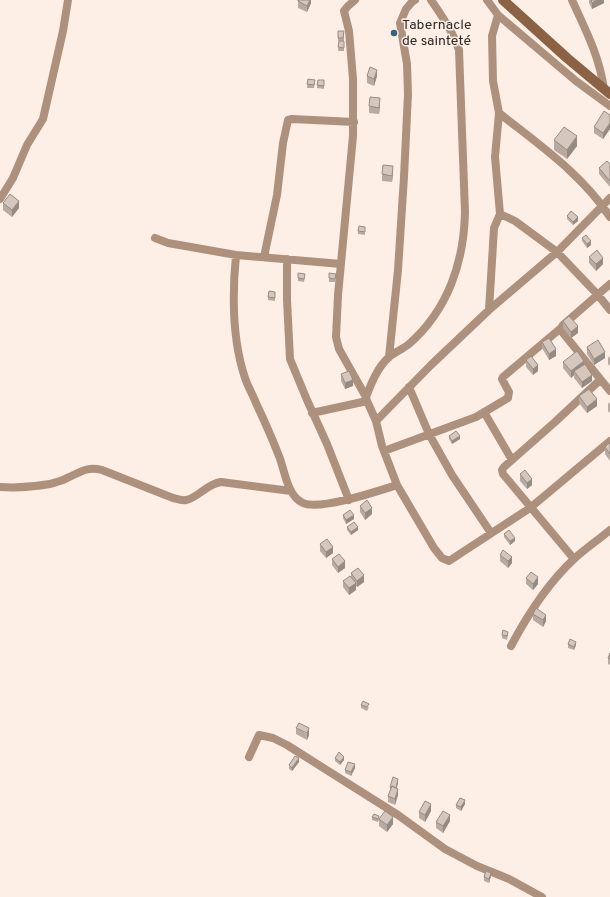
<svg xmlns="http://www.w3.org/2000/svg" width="610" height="897" font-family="Overpass,sans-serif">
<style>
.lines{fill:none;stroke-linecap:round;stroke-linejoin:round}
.street{stroke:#ae917d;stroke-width:8}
.secondary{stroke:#8c6244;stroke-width:10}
.wall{fill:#b8aaa1}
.shaded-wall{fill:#968b83}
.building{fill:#d6c6bb;stroke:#968b83}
.poi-dot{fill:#326582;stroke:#fdefe6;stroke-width:1.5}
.labels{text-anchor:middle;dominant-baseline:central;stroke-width:3;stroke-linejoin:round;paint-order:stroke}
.poi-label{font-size:14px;fill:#2f2925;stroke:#fdefe6;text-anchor:start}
</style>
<rect width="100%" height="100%" fill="#fdefe6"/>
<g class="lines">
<path class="street" d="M355 0 348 6 344 11 349 31 353 79V136L338 295 336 337 339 349 366 397 367 401 376 421 382 446 397 485 434 548 442 558 449 561 530 508 610 441
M487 0 498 15 576 81 610 106
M572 0C586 31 599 55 604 89
M499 113C538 144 582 174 610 217
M0 199 13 178 27 145 43 119 63 31 68 0
M500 214 515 221 557 252 598 295 610 310
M155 238 168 243 236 255 341 264
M236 255C232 296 232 339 245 378 248 387 253 395 256 403 264 420 272 438 279 456 285 471 287 496 303 503 320 511 378 491 397 485
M264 257 277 195 283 143 288 120 292 119 354 122
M287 259V300L290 359 307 400 327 444 349 500
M610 284 563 325 561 328 563 333 610 391
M489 310 494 228 500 214 495 157 499 113 493 81 492 36 498 15
M389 357 398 270 404 177 408 94 407 64 400 23 406 9 412 2 415 0
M409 387 429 434 452 475 491 533
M366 397C371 384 377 368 389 357 395 352 403 349 409 344 448 310 464 262 465 212L459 50C453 32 442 16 431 0
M484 412 512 460
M312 413 367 401
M376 421 431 365 489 310 557 252 610 198
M384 451 476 417 508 398 509 392 502 379 503 377 561 328
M0 487C16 488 33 487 50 484 56 482 62 481 67 478 81 472 87 466 102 470L173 498C177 499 182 501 186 500 198 498 206 484 221 482L291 491
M574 559 503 474 502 470 504 467 555 422 600 380
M511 646C528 614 547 584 574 559 585 549 598 540 610 530
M249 757 259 735 273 738 287 745 398 815 445 849 477 866 509 879 542 897"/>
<path class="secondary" d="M503 0 567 58 610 94"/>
</g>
<path class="wall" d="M311 0V3L307 12 298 8V1Z
M589 0H604V3L592 9 589 3Z
M344 31V51H338L339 41H338V38Z
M367 76H377L374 86 367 83Z
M315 83 314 88H307V84Z
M324 84V89L317 88V85Z
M380 105 379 114 369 113V106Z
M610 115V129L603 139 594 133V127Z
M554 140 577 146 567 159 554 150Z
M610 164V187L599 174V168Z
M393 173 392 182 382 181V174Z
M3 203 19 208 12 217 3 210Z
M567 216 578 221 573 225 567 219Z
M365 230V235L358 234V231Z
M582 238 591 245 587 248 582 241Z
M589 257 603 264 596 271 589 263Z
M305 277 304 282 298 281V278Z
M336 277 335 282H329V278Z
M275 295V301L268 300V297Z
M563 321 578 333 571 338 563 328Z
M542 342 556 356 549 360 542 348Z
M587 347 605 358 594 365 587 354Z
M610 356V366L608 364V358Z
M526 360 538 371 533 375 526 367Z
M563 362 584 364 592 381 582 388 574 378V375L571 378 563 368Z
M341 374 353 386 345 389 341 381Z
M579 396 597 406 587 413 579 403Z
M610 402V413L608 411V404Z
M449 436 460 439 452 444 449 439Z
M610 444V461L605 454V447Z
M520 474 532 485 527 489 520 481Z
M360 506 372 514 365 520 360 512Z
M343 515 354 519 346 524 343 518Z
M347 527 358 530 351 535 347 530Z
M504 534 515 541 510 545 504 537Z
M320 544 333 553 326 558 320 551Z
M500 555 512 563 508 568 500 561Z
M332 559 345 568 338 573 332 565Z
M351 573 364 582 357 587 356 586V590L349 595 343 587V581L351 577Z
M526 578 538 584 533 590 526 584Z
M533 614 546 621 543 627 533 620Z
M502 635H508L507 640 502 638Z
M568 644 576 645 574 650 568 648Z
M610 653V665L608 664V658Z
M361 705 369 707 367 711 361 708Z
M296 728 309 735 307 740 296 734Z
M335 758 344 760 340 765 335 761Z
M299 762 292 771 289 769V765Z
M355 768 351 776 345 773V770Z
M398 783 397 788 398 795 395 805 388 802V796L390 791V787Z
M465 804 461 811 456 808V805Z
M431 811 425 822 419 818V812Z
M372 817 379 819 393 824 387 832 379 826V820L378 822 372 820Z
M450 821 443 833 436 828V822Z
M491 876 489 883 484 881V877Z"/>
<path class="shaded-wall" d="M310 0H311V3L307 12V6Z
M597 0H604V3L592 9V3Z
M377 70V76L374 86V79Z
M380 98V105L379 114V108Z
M610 123V129L603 139V133Z
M577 136V146L567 159V150Z
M393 166V173L392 182V176Z
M19 201V208L12 217V210Z
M578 217V221L573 225V222Z
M591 241V245L587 248V244Z
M603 258V264L596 271V264Z
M578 326V333L571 338V332Z
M556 349V356L549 360V354Z
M605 352V358L594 365V359Z
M584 361V367L574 371V375L571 378V371Z
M538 365V371L533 375V369Z
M592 375V381L582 388V382Z
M353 380V386L345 389V383Z
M597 399V406L587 413V407Z
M460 436V439L452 444V441Z
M532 479V485L527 489V483Z
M372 508V514L365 520V513Z
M354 515V519L346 524V520Z
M358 527V530L351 535V532Z
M515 538V541L510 545V541Z
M333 547V553L326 558V552Z
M512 557V563L508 568V561Z
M345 561V568L338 573V567Z
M364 575V582L357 587V581Z
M538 577V584L533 590V584Z
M356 583V590L349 595V588Z
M546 615V621L543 627V620Z
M576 642V645L574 650V647Z
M309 728V735L307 740V733Z
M344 757V760L340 765V762Z
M299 758V762L292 771V768Z
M355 764V768L351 776V772Z
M398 779V783L395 792V789Z
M398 789V795L395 805V799Z
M465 800V804L461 811V807Z
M431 804V811L425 822V815Z
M450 815V821L443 833V826Z
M393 817V824L387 832V825Z
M491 873V876L489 883V879Z"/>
<path class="building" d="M298 0H310L307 6 298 1Z
M591 0H597L592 3Z
M338 31H344L343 38H338Z
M339 41H344V48L338 47Z
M370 67 377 70 374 79 367 76Z
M308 79 315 80 314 85 307 84Z
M318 80H324V86L317 85Z
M370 97 380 98 379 108 369 106Z
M604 111 610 115V123L603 133 594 127Z
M564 127 577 136 567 150 554 140Z
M607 161 610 164V181L599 168Z
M383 165 393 166 392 176 382 174Z
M10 194 19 201 12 210 3 203Z
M571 211 578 217 573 222 567 216Z
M359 226 365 227V232L358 231Z
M586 235 591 241 587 244 582 238Z
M597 250 603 258 596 264 589 257Z
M298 273 305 274 304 279 298 278Z
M329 273 336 274 335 279 329 278Z
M269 291 275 292V298L268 297Z
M569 316 578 326 571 332 563 321Z
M549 338 556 349 549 354 542 342Z
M598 340 605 352 594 359 587 347Z
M577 351 584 361 571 371 563 362Z
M531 356 538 365 533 369 526 360Z
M585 364 592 375 582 382 574 371Z
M349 371 353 380 345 383 341 374Z
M589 389 597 399 587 407 579 396Z
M456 431 460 436 452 441 449 436Z
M609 443 610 444V454L605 447Z
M525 470 532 479 527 483 520 474Z
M367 500 372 508 365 513 360 506Z
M350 510 354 515 346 520 343 515Z
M354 522 358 527 351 532 347 527Z
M509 530 515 538 510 541 504 534Z
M327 539 333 547 326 552 320 544Z
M503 550 512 557 508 561 500 555Z
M339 554 345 561 338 567 332 559Z
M358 568 364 575 357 581 351 573Z
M531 572 538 577 533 584 526 578Z
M350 576 356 583 349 588 343 581Z
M536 608 546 615 543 620 533 614Z
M503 630 508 632 507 636 502 635Z
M570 639 576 642 574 647 568 644Z
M610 653V659L608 658Z
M363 701 369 704 367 707 361 705Z
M299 723 309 728 307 733 296 728Z
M339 752 344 757 340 762 335 758Z
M295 756 299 758 292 768 289 765Z
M348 762 355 764 351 772 345 770Z
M393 777 398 779 396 788 392 786 391 788 390 787Z
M392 786 398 789 395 799 388 796Z
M460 798 465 800 461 807 456 805Z
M425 801 431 804 425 815 419 812Z
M385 811 393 817 387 825 379 819Z
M443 811 450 815 443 826 436 822Z
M374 814 379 816 378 819 372 817Z
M486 871 491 873 489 879 484 877Z"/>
<circle class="poi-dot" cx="394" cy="33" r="4"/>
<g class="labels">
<g class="poi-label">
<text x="402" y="25">Tabernacle<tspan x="402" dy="16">de sainteté</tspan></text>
</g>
</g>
</svg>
